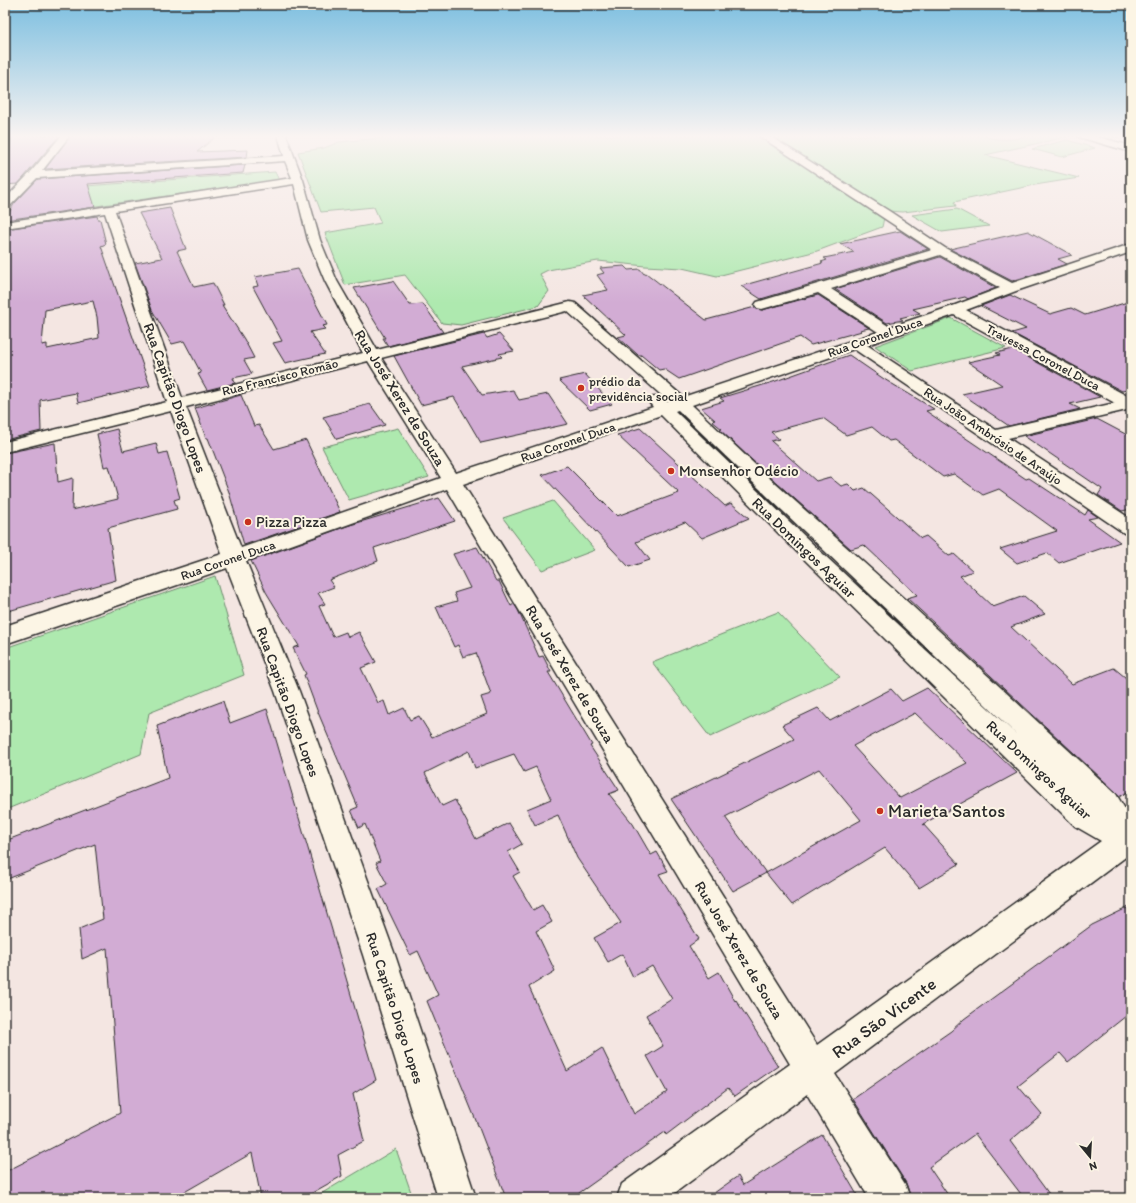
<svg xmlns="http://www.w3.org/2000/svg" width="1136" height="1203" font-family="Itim,sans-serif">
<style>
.green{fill:#aee9af;stroke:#6c8a6d}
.building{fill:#d2acd4;stroke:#2b2b2b;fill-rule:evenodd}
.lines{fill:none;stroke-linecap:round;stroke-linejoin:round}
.minor-casing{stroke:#2b2b2b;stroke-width:3}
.minor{fill:#fcf5e5;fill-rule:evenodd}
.poi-dot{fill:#c8321e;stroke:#fcf5e5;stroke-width:1.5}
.labels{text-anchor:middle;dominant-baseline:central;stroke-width:4;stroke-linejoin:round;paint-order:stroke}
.far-street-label{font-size:13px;fill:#2b2b2b;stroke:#fcf5e5}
.far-poi-label{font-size:13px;fill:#2b2b2b;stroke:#fcf5e5;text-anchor:start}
.street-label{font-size:15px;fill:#2b2b2b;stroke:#fcf5e5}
.poi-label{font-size:15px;fill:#2b2b2b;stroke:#fcf5e5;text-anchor:start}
.near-poi-label{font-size:18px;fill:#2b2b2b;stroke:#fcf5e5;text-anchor:start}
.near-street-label{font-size:18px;fill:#2b2b2b;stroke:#fcf5e5}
</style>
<rect width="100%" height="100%" fill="#f4e6e2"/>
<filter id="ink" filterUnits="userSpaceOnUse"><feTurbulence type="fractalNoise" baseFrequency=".025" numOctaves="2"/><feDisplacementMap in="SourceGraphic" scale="8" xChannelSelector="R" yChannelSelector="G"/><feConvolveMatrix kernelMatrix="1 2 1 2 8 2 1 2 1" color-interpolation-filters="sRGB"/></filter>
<g filter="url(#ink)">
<path class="green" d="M410 135H757L808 168 885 213 882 227 817 251 717 276 682 268 645 266 598 261 548 270 540 274 549 291 538 306 461 325 442 323 405 275 345 285 325 233 381 223 374 207 321 212 298 152 324 148 339 142Z
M765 135H983C997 141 1013 141 1027 135H1131V139L1122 137 1100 139 1076 135 985 155 1079 178 1035 185 954 202 956 206 903 212 888 211Z
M1067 140 1095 148 1062 157 1032 149Z
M275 172 279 180 89 207 86 186Z
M957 209 989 226 942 232 912 215Z
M951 318 1006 348 912 371 875 346Z
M398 428 429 477 349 500 322 447Z
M553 501 595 550 542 570 503 518Z
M215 576 244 675 149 713 141 754 5 810V648Z
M778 612 840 677 710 737 652 662Z
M396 1149 413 1198H314Z"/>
<path class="building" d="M13 135H60L18 184 5 185V176L8 168H5V163Z
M71 135H218L197 152 248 150 247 157 45 169Z
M245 165 243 173 88 184 95 207 5 220 14 204 38 179Z
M170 208 186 249 177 251 194 287 213 283 224 305H222L244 339 254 358 244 360 252 374 233 378 235 383 207 390 198 374 201 373 184 341 172 344 152 310 135 263 162 258 139 213Z
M97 216 98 219H100L106 244 101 246 150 386 78 403 76 393 40 400 41 431 5 440V229ZM93 301 97 317 99 338 47 349V344L42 345 45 310Z
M900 231 928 249 761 299 741 286 823 263 821 262 827 260 824 258 854 252 840 244Z
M1028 231 1072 255 1058 259 1067 264 1012 281 950 249Z
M940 257 996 288 968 299 965 297 913 309 920 313 900 318 903 320 887 323 835 289Z
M624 266 628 270 640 269 644 274 646 273 706 320 755 307 757 309 762 310 818 295 869 328 860 330 862 331 811 345 800 337 679 379 664 369 659 370 641 355H638L618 337 626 335 583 295 608 290 597 275 604 273 600 268Z
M298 269 327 325 322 326 325 329 310 332 325 354 285 363 273 343 282 341 253 287 258 286 255 277Z
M393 281 410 305 423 304 443 332 388 346 383 338H385L354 288Z
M1010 295 1050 314 1071 308 1085 315 1131 301V389L1122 391 1012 333 1026 329 981 306Z
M484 334 487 338 499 334 514 351 499 354 502 357 462 366 482 395 513 390 519 400 548 394 568 424 481 443 454 397 421 405 394 356Z
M1013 349 1100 397 1070 404 1080 409 1009 426 962 394 1002 385 968 362 1000 355 996 353Z
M849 355 884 379 934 409 926 411 1026 479 1029 478 1085 515 1088 510 1098 517 1088 519 1120 542 1059 563 1047 553 1017 563 1000 549 1057 531 999 489 983 495 954 474 943 477 894 440 889 441 872 427 846 435 823 418 771 432 779 439 771 441 816 481 830 477 841 486 848 484 855 491 864 488 921 538 926 536 949 556 954 554 973 571 960 576 993 607 1024 596 1045 614 1011 627 1072 684 1114 668 1131 682V790L1119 797 1117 793 907 598 917 595 864 545 851 549 768 475 720 430 722 429 712 421 715 420 701 408 724 401 720 398 773 382Z
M585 374 612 404 590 410 559 380Z
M241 395 254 426 259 425 274 449 306 440 340 512 244 545 229 492 208 438H206L195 408Z
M370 404 385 425 337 439 323 417Z
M1097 419 1131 437V509L1122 511 1098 495 1102 489 1024 436Z
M640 428 725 506 731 503 749 518 702 538 685 522 636 542 650 560 629 567 542 475 567 466 617 516 679 493 617 435Z
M117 429 123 451 156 443 159 454 167 452 180 498 174 500 177 509 108 528 116 580 5 612V453L55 443 58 482 73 478 72 510 118 499 109 466 104 467 97 434Z
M439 498 455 521 374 548 378 561 329 580 334 587 318 593 325 604 319 606 333 637 346 632 348 637 359 632 376 662 361 668 378 703 384 701 389 715 404 708 410 720 419 716 432 737 487 714 481 697 491 694 476 653 463 657 458 645 454 647 436 607 457 601 454 593 470 588 453 554 477 547 496 581H499L511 606 514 604 518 610 539 657 543 656 551 672H548L592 745 590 746 619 790 609 794 633 824 651 855 657 852 668 871 659 874 699 939 689 946 709 978 719 972 735 1001 736 1000 778 1066 735 1096 728 1088 666 1135 665 1132 572 1198H506L479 1128 427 1001 438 995 418 951 410 955 378 889 387 884 376 863 380 861 365 824 359 828 351 810 358 807 317 710 304 675 306 674 293 648 299 646 266 592 251 561 347 526ZM469 751 475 768 514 754 524 772 536 767 551 799 527 809 535 825 558 815 577 858 621 923 594 938 608 962 622 954 633 977 652 966 672 999 646 1015 663 1046 647 1056 667 1092 634 1114 602 1048 567 1071 529 987 555 971 536 931 552 922 542 905 533 910 513 876 520 872 508 852 522 844 509 823 476 839 455 800 442 806 425 773Z
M927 688 1017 773 923 824 959 864 919 888 885 848 792 905 766 873 733 891 671 799 794 739 782 725 818 708 830 721 891 689 902 701ZM915 713 967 763 900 798 853 746ZM819 769 861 820 766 873 725 817Z
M223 701 230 723 267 709 376 1080 353 1094 364 1141 338 1155 342 1176 303 1198H261L252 1153 174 1198H5V1172L120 1113 107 948 82 959 79 929 103 919 95 844 5 880V841L168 778 157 726Z
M1131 906V1012L1068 1062 1060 1053 1018 1086 1042 1114 1010 1141 1052 1198H1024L975 1134 929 1167 950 1198H911L906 1183 853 1099 951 1031 964 1019 1092 925Z
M822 1135 859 1198H707L738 1176 743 1185Z"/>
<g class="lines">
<g class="minor-casing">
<path id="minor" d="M62 135H70L42 171 284 156 278 135H286L303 180 320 240 337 281 377 350 570 302 575 303 683 397 878 332 818 293 762 309 757 308 755 305 757 302 932 250 758 135H768L889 211 945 248 1012 283 1131 244V252L1016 291 966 310 1131 398V409L1008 438 1131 519V534L1124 533 854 349 692 405 767 476 911 605 1116 794 1131 819V853L835 1074 905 1184 910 1198H869L807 1094 668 1198H617L622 1184 790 1064 447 489 246 561 299 691 395 955 476 1198H438L363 955 275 691 227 568 5 644V626L222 554 171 411 5 452V442L167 402 105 213 5 228V222L292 178 285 161 37 178 9 207 5 208V199L30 173ZM294 184 308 240 325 281 363 353 182 398 115 211ZM940 255 1000 288 950 307 890 327 831 289ZM567 311 669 402H667C661 397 658 396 650 398L648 401 653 407 456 473 381 358ZM954 315 1115 403 996 430 867 345ZM368 361 441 478 241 548 186 407ZM678 410C790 519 905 626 1017 735L821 552 675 411ZM661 415 807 562 1075 826 1101 841 817 1045 463 484Z
M1078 135H1091L1131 146V152L1079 137Z"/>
</g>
<use href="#minor" class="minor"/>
</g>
</g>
<linearGradient id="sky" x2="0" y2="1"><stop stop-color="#7dbfe0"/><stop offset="0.45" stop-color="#faf4f2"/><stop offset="1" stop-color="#faf4f2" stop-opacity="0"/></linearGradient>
<rect width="1136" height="303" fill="url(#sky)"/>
<g class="poi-dot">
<circle cx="581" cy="388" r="4"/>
<circle cx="671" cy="471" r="4"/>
<circle cx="248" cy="522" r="4"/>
<circle cx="880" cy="811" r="4"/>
</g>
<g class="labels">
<g class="far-street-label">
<text transform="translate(875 337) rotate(-19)">Rua Coronel Duca</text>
<text transform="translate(1043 357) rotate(28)">Travessa Coronel Duca</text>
<text transform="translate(280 377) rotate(-14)">Rua Francisco Romão</text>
<text transform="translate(993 436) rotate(34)">Rua João Ambrósio de Araújo</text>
<text transform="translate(568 442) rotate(-19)">Rua Coronel Duca</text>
<text transform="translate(228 560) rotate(-19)">Rua Coronel Duca</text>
</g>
<g class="far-poi-label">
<text x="589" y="381">prédio da<tspan x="589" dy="15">previdência social</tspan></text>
</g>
<g class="street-label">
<text transform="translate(175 398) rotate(70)">Rua Capitão Diogo Lopes</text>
<text transform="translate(400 398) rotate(58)">Rua José Xerez de Souza</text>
<text transform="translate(804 548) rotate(44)">Rua Domingos Aguiar</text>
<text transform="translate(570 674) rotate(59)">Rua José Xerez de Souza</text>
<text transform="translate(288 702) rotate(70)">Rua Capitão Diogo Lopes</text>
<text transform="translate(1039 770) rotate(43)">Rua Domingos Aguiar</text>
<text transform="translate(739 950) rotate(59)">Rua José Xerez de Souza</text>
<text transform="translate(395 1008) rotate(72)">Rua Capitão Diogo Lopes</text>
</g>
<g class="poi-label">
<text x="679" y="471">Monsenhor Odécio</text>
<text x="256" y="522">Pizza Pizza</text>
</g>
<g class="near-poi-label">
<text x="888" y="811">Marieta Santos</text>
</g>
<g class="near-street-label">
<text transform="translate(884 1018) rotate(-36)">Rua São Vicente</text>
</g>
</g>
<rect width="1136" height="1203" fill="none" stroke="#fcf5e5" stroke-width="20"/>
<rect x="10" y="10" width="1116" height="1183" fill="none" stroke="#2b2b2b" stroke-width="1.5" filter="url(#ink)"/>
<g transform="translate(1090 1157) rotate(162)" stroke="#fcf5e5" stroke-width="3" paint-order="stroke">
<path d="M0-3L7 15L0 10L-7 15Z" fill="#2b2b2b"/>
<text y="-6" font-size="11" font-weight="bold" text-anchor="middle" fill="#2b2b2b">N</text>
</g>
</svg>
